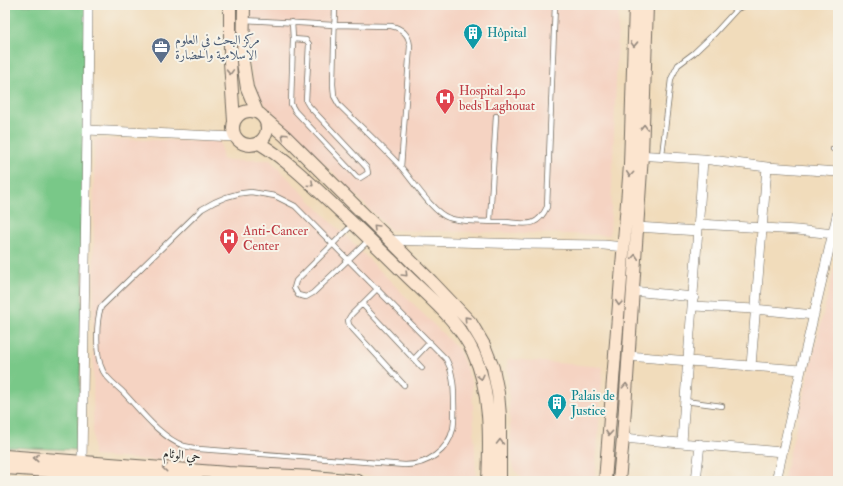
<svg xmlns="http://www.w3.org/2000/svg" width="843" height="486" font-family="'IM FELL Double Pica',Amiri,serif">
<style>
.built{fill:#f5d3c2}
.green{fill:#79c888;stroke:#527a5a}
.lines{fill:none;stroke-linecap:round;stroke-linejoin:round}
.lane-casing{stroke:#70695d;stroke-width:6}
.street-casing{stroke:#70695d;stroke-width:10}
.secondary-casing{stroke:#70695d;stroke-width:14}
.lane{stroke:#fff;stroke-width:4.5}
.street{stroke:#fff;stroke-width:9}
.secondary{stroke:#fce5cf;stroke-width:12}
.oneway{stroke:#94887d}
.labels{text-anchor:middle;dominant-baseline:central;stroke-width:4;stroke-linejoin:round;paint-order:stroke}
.culture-label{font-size:13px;fill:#0d838f;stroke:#f7f3e8;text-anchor:start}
.service-label{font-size:13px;fill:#4e5e75;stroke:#f7f3e8;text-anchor:start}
.health-label{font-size:13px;fill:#be3a42;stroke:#f7f3e8;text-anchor:start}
.street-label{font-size:13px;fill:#2b2b2b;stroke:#f7f3e8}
</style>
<rect width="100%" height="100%" fill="#f7f3e8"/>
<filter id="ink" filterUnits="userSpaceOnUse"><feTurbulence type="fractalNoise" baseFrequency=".025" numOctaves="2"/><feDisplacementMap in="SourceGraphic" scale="8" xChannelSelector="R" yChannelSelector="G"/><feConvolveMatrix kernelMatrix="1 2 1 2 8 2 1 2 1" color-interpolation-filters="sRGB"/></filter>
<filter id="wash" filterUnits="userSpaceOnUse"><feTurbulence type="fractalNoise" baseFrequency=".012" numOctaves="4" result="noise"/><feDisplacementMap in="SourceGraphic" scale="16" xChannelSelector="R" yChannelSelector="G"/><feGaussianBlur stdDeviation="0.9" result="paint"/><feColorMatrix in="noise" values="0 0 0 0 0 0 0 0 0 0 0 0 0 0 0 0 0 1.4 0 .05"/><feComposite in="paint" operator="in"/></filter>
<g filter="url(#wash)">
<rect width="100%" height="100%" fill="#f1dcbb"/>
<path class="built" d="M250 5H619L610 235 390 230 267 107 258 94 248 62Z
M94 139 220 141 223 160H270L459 350 472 383 476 475 466 481H439L93 456Z
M838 255V481H783L837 256Z
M511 359 603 367 595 481H526L517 473 512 465 507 360Z"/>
<path class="green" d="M6 5H91L78 450 5 447Z"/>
</g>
<g filter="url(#ink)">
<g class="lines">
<g class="lane-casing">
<path id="lane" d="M335 5 333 84 334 96 339 105C360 126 382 146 401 167 413 181 433 213 449 218 462 223 491 221 506 222 527 224 537 228 547 207L555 5
M245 20 334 25 391 26C402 28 409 35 410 46L401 167
M292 22 293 39 291 104 295 111 357 177 360 178 368 173 367 168 309 106 306 101 309 44 306 40 293 39
M833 149 838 150
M662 155 671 79 678 65 694 53 715 33 737 9 746 5
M251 192 275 196 295 206 446 359C453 371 454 384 454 398 454 408 455 419 453 429 448 451 427 465 405 465L199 449C194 448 189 447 184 446 160 437 141 411 124 393 117 386 107 379 103 371 95 357 96 321 101 307L202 209C218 199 233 193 251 192Z
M490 221 496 116
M352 225 296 281 294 288 298 295 306 297 313 293 369 240
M378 288 351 315 348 320 349 325 404 385
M362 304 422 368
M414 359 430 342
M685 401 722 406"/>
</g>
<g class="street-casing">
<path id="street" d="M87 130 235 137
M636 155 703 159 767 167 838 172
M699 224 797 230 834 234
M637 227 698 231
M389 240 525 244 604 245 624 247
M632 291 694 297
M693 306 755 309 814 315
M628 356 801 370 776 481
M751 366 767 167
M801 370 838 211
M623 438 782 452
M682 443C688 348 697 253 703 159
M82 461 87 130 88 5
M696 481 700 444"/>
</g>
<g class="secondary-casing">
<path id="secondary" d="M230 5V62L234 121
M244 5 243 62 247 88 257 112
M233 128a17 17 0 1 1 34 0a17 17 0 1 1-34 0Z
M265 119 285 136 432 282 471 323 484 345 493 368 498 393 500 416V481
M259 143C285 159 305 178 327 199 353 223 378 247 403 272 428 297 458 320 473 352 491 391 490 439 488 481
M5 456 228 473 314 477 358 481
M5 468 197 481
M605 481 630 165 635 5
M619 481 623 438 642 155 647 5"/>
</g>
<use href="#lane" class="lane"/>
<use href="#street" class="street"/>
<use href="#secondary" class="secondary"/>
</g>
<defs><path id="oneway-chevron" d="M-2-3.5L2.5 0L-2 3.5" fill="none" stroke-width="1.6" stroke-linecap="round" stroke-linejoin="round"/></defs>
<g class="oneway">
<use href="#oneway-chevron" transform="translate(634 44) rotate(92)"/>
<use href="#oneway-chevron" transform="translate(230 72) rotate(88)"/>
<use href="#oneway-chevron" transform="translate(644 127) rotate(-88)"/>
<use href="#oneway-chevron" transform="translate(284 136) rotate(-137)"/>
<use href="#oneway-chevron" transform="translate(630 174) rotate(94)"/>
<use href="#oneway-chevron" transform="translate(311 184) rotate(43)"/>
<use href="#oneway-chevron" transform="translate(376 227) rotate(-135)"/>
<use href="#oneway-chevron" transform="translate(635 257) rotate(-86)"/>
<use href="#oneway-chevron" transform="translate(405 274) rotate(45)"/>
<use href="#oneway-chevron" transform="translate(619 303) rotate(95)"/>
<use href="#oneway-chevron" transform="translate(467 319) rotate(-132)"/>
<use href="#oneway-chevron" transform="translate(481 377) rotate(76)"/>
<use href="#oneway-chevron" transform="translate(626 386) rotate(-87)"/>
<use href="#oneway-chevron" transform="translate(609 433) rotate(94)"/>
<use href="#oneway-chevron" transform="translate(500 442) rotate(-90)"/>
<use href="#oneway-chevron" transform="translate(36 458) rotate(-176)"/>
<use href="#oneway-chevron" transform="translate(165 468) rotate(-175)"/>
</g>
</g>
<defs>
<g id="building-pin" transform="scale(1)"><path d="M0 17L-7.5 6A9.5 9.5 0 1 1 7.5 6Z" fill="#0f9aa8" stroke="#f7f3e8"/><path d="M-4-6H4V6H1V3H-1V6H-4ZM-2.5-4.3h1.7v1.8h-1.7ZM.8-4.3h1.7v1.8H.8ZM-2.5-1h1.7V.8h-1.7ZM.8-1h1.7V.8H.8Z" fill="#fff"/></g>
<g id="office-pin" transform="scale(1)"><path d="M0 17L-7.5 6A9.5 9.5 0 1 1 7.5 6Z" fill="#5c6f8a" stroke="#f7f3e8"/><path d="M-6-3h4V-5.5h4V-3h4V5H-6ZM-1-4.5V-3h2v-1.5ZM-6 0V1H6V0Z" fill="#fff"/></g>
<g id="hospital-pin" transform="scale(1)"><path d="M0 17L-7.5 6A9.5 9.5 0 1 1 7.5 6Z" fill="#e0444e" stroke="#f7f3e8"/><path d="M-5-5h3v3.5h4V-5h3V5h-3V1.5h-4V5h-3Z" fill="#fff"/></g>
</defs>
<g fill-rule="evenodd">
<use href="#building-pin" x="473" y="33"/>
<use href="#office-pin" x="161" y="47"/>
<use href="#hospital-pin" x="445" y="98"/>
<use href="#hospital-pin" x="229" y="238"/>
<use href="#building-pin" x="557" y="403"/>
</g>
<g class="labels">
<g class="culture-label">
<text x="487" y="33">Hôpital</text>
<text x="571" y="396">Palais de<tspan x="571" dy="15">Justice</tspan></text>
</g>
<g class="service-label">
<text x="175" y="40">مركز البحث في العلوم<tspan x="175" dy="15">الاسلامية والحضارة</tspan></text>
</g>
<g class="health-label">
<text x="459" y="91">Hospital 240<tspan x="459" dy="15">beds Laghouat</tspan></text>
<text x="243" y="231">Anti-Cancer<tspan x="243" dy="15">Center</tspan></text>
</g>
<g class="street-label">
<text transform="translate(182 455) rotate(5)">حي الوئام</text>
</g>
</g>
<rect width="843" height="486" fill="none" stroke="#f7f3e8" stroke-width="20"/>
</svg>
